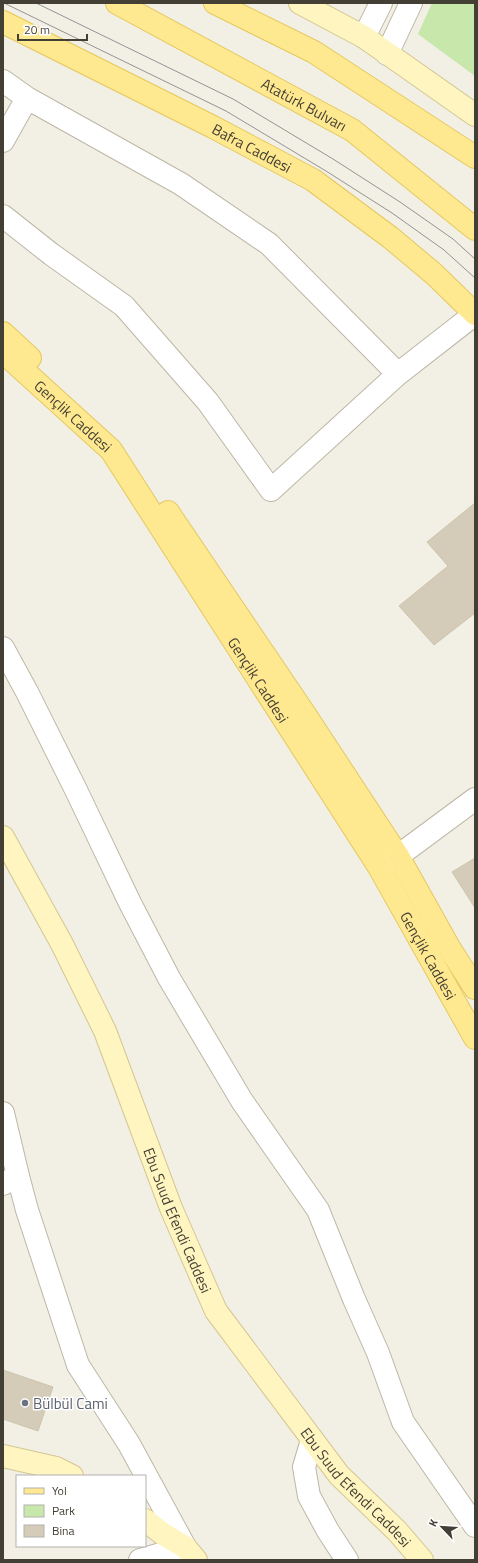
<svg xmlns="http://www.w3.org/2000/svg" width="478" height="1563" font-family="'Titillium Web',sans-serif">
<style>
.green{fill:#c7e7ab}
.building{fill:#d4cbb9;stroke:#cec4ac}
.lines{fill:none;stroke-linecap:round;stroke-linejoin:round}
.street-casing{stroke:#bdb7a6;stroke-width:24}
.secondary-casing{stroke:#d3c793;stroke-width:24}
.primary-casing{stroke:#e4c85f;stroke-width:24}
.street{stroke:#fff;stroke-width:22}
.secondary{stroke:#fff5c1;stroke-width:22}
.primary{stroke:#ffe990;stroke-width:22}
.tram{stroke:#949494;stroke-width:1}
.worship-dot{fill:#6b7280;stroke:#fff;stroke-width:1.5}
.labels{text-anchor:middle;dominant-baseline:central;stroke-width:3;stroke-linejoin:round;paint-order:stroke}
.street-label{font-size:15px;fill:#443f34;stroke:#fff}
.worship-label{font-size:15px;fill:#5b616d;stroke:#fff;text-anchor:start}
</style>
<rect width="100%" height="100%" fill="#f2efe4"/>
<path class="green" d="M432 3H475V76L418 34Z"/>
<path class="building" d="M475 503V613L434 645 399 606 448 566 427 542Z
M475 858V908L452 872Z
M3 1370 53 1387 38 1431 3 1419Z"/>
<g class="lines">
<g class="street-casing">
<path id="street" d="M364 37 381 3
M387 54 411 3
M3 81 27 98 3 141
M27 98 181 184 269 244 398 374
M3 216 51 254 124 306 208 402 271 490 398 374 475 314
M3 648 27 692 76 790 130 903 169 978 242 1101 318 1210 354 1299 378 1353 403 1422 475 1526
M382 865 398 856 475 799
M3 1113 18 1176 3 1184
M18 1176 27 1210 78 1365 129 1444 185 1547 140 1560
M312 1440 304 1467 309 1496 328 1531 347 1560"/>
</g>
<g class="secondary-casing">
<g id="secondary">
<path d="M300 3 364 37 475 115"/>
<path id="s1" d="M3 837 62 944 105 1031 171 1208 216 1311 339 1475 397 1531 422 1560"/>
<path d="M3 1456 56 1468 72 1476"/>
<path d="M145 1520 163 1534 185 1547 196 1560"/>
</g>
</g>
<g class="primary-casing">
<g id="primary">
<path id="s2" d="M117 3 352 130 475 229"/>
<path d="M215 3 314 52 475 157"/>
<path id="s3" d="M3 22 213 127 313 180 391 238 434 274 475 314"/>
<path d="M3 333 30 358"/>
<path id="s4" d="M3 352 111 450 379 867 475 1038"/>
<path d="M168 512 304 713 398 856 450 949 475 988"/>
</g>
</g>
<use href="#street" class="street"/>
<use href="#secondary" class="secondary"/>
<use href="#primary" class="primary"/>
<path class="tram" d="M4 3 226 111 326 171 392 213 444 250 475 278
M36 3 233 99 333 159 400 202 453 239 475 259"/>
</g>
<circle class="worship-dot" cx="25" cy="1403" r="4"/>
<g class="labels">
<g class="street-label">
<text stroke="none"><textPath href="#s2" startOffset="213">Atatürk Bulvarı</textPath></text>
<text stroke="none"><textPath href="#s3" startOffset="279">Bafra Caddesi</textPath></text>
<text stroke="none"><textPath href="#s4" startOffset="95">Gençlik Caddesi</textPath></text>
<text stroke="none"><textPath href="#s4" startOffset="419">Gençlik Caddesi</textPath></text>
<text stroke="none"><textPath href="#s4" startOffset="743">Gençlik Caddesi</textPath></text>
<text stroke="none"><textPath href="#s1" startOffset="422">Ebu Suud Efendi Caddesi</textPath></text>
<text stroke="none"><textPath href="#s1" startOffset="746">Ebu Suud Efendi Caddesi</textPath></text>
</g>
<g class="worship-label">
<text x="33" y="1403">Bülbül Cami</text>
</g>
</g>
<rect width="478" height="1563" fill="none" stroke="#443f34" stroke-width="8"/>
<rect x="16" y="1475" width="130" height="72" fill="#ffffff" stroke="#b4b2ae"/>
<rect x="24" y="1488" width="20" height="6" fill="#ffe990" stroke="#b4b2ae"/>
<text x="52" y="1495" font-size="12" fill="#443f34">Yol</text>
<rect x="24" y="1505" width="20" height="12" fill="#c7e7ab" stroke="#b4b2ae"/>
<text x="52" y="1515" font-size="12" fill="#443f34">Park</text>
<rect x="24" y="1525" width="20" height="12" fill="#d4cbb9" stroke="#b4b2ae"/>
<text x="52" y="1535" font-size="12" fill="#443f34">Bina</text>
<g transform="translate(442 1527) rotate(295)" stroke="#ffffff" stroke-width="3" paint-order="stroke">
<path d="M0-3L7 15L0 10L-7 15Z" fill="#443f34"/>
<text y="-6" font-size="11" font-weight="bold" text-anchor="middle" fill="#443f34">K</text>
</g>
<path d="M18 34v6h69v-6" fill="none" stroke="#443f34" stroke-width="2"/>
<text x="24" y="34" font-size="12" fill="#443f34" stroke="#ffffff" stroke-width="3" paint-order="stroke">20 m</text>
</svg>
